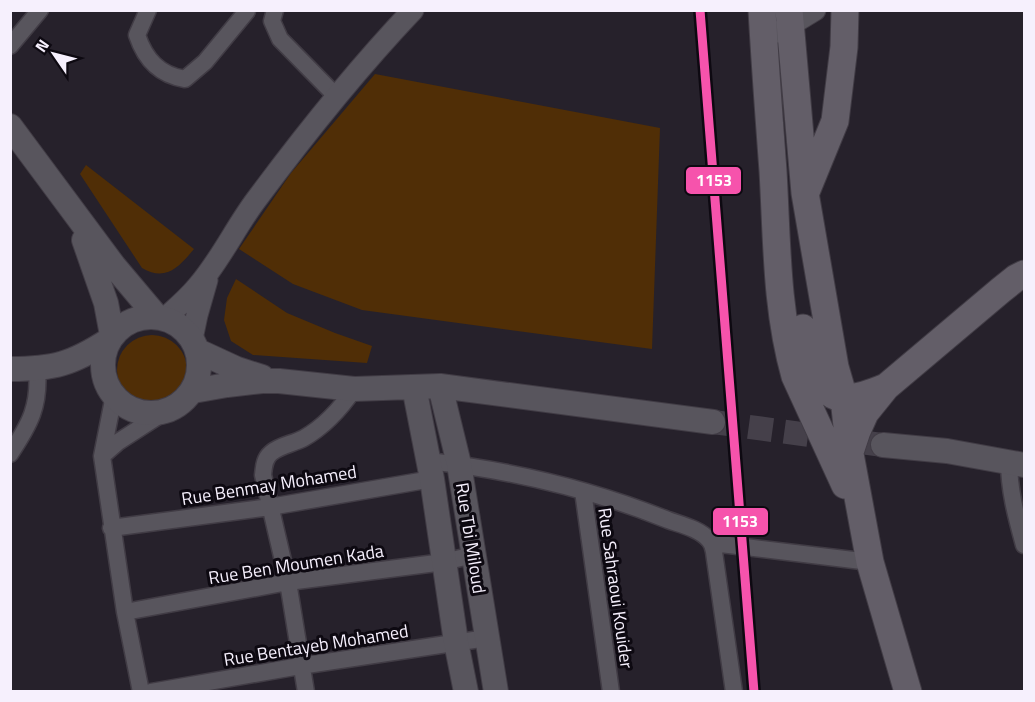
<svg xmlns="http://www.w3.org/2000/svg" width="1035" height="702" font-family="'Titillium Web',sans-serif">
<style>
.green{fill:#502e06}
.lines{fill:none;stroke-linecap:round;stroke-linejoin:round}
.secondary-tunnel{stroke:#45404a;stroke-width:24;stroke-dasharray:24 12;stroke-linecap:butt}
.minor-casing{stroke:#413c45;stroke-width:19}
.tertiary-casing{stroke:#413c45;stroke-width:23}
.secondary-casing{stroke:#413c45;stroke-width:26}
.primary-casing{stroke:#413c45;stroke-width:29}
.minor{stroke:#58555d;stroke-width:16}
.tertiary{stroke:#58555d;stroke-width:21}
.secondary{stroke:#58555d;stroke-width:24}
.primary{stroke:#635e68;stroke-width:27}
.rail-1-casing{stroke:#0d0911;stroke-width:14}
.rail-1{stroke:#f653ac;stroke-width:9}
.labels{text-anchor:middle;dominant-baseline:central;stroke-width:6;stroke-linejoin:round;paint-order:stroke}
.street-label{font-size:18px;fill:#f6f0fd;stroke:#0d0911}
.line-badge{stroke:#0d0911;stroke-width:2}
.badge-label{font-size:16px;text-anchor:middle;font-weight:bold;fill:#fff}
</style>
<rect width="100%" height="100%" fill="#26212b"/>
<path class="green" d="M375 74 660 128 652 349 362 310 293 284 239 249 291 173Z
M86 165 194 249C179 267 166 282 142 268L80 174Z
M236 279 287 313 335 333 372 346 367 363 253 355 231 341 224 320 227 298Z
M117 370a35 35 0 1 1 70 0a35 35 0 1 1-70 0Z"/>
<g class="lines">
<path class="secondary-tunnel" d="M713 422 883 445"/>
<g class="minor-casing">
<path id="minor" d="M148 10 137 35C145 59 159 75 185 79L205 62 247 11
M275 10 272 21 280 39 336 96
M10 46 40 10
M114 395 102 456 118 442 163 413
M10 454C30 424 40 406 37 369
M102 456 125 612 141 692
M428 461C510 470 591 489 668 520 682 525 700 529 709 540 713 544 713 548 714 552L734 692
M1009 461C1009 490 1016 516 1024 545
M583 491 611 692
M111 528 270 507 432 479
M712 543 870 562
M125 612 288 582 444 562 473 555
M151 692 300 666 487 638
M306 692 288 582 263 475C264 467 264 459 271 453 280 445 293 444 304 438 325 426 341 408 354 389"/>
</g>
<g class="tertiary-casing">
<path id="tertiary" d="M779 32 815 10
M164 319C175 309 187 299 197 287 220 261 235 228 256 200 305 134 356 70 413 10
M192 339 197 315 207 280"/>
</g>
<g class="secondary-casing">
<path id="secondary" d="M10 126 114 266 157 317
M84 240 106 303 112 335
M103 365a48 48 0 1 1 96 0a48 48 0 1 1-96 0Z
M198 351 237 369 262 377
M10 369C54 369 72 364 109 340
M440 386 459 464 496 692
M414 387 432 479 456 642 466 692
M193 391 227 385 262 381H279L354 389 440 386 713 422
M883 445 947 451 1024 465"/>
</g>
<g class="primary-casing">
<path id="primary" d="M762 10C765 64 769 117 773 171 777 240 776 309 795 376L845 485
M789 10 805 193 835 367 844 398 850 454 870 562 908 692
M806 192 835 121 844 47 845 10
M803 328C807 350 816 399 846 398 859 398 874 392 886 387
M851 449 857 431 865 413 886 387 1001 290 1016 278 1024 274"/>
</g>
<use href="#minor" class="minor"/>
<use href="#tertiary" class="tertiary"/>
<use href="#secondary" class="secondary"/>
<use href="#primary" class="primary"/>
<g class="rail-1-casing">
<path id="rail-1" d="M700 10 754 692"/>
</g>
<use href="#rail-1" class="rail-1"/>
</g>
<g class="labels">
<g class="street-label">
<text transform="translate(269 485) rotate(-9)">Rue Benmay Mohamed</text>
<text transform="translate(471 538) rotate(81)">Rue Tbi Miloud</text>
<text transform="translate(296 564) rotate(-9)">Rue Ben Moumen Kada</text>
<text transform="translate(616 588) rotate(82)">Rue Sahraoui Kouider</text>
<text transform="translate(316 645) rotate(-9)">Rue Bentayeb Mohamed</text>
</g>
</g>
<g class="line-badge">
<rect x="685" y="166" width="57" height="29" rx="6" fill="#f653ac"/>
<rect x="712" y="507" width="57" height="29" rx="6" fill="#f653ac"/>
</g>
<g class="badge-label">
<text x="714" y="186">1153</text>
<text x="740" y="527">1153</text>
</g>
<rect width="1035" height="702" fill="none" stroke="#f6f0fd" stroke-width="24"/>
<g transform="translate(54 54) rotate(305)" stroke="#0d0911" stroke-width="4.5" paint-order="stroke">
<path d="M0-4.5L10 22L0 15L-10 22Z" fill="#f6f0fd"/>
<text y="-9" font-size="16" font-weight="bold" text-anchor="middle" fill="#f6f0fd">N</text>
</g>
</svg>
